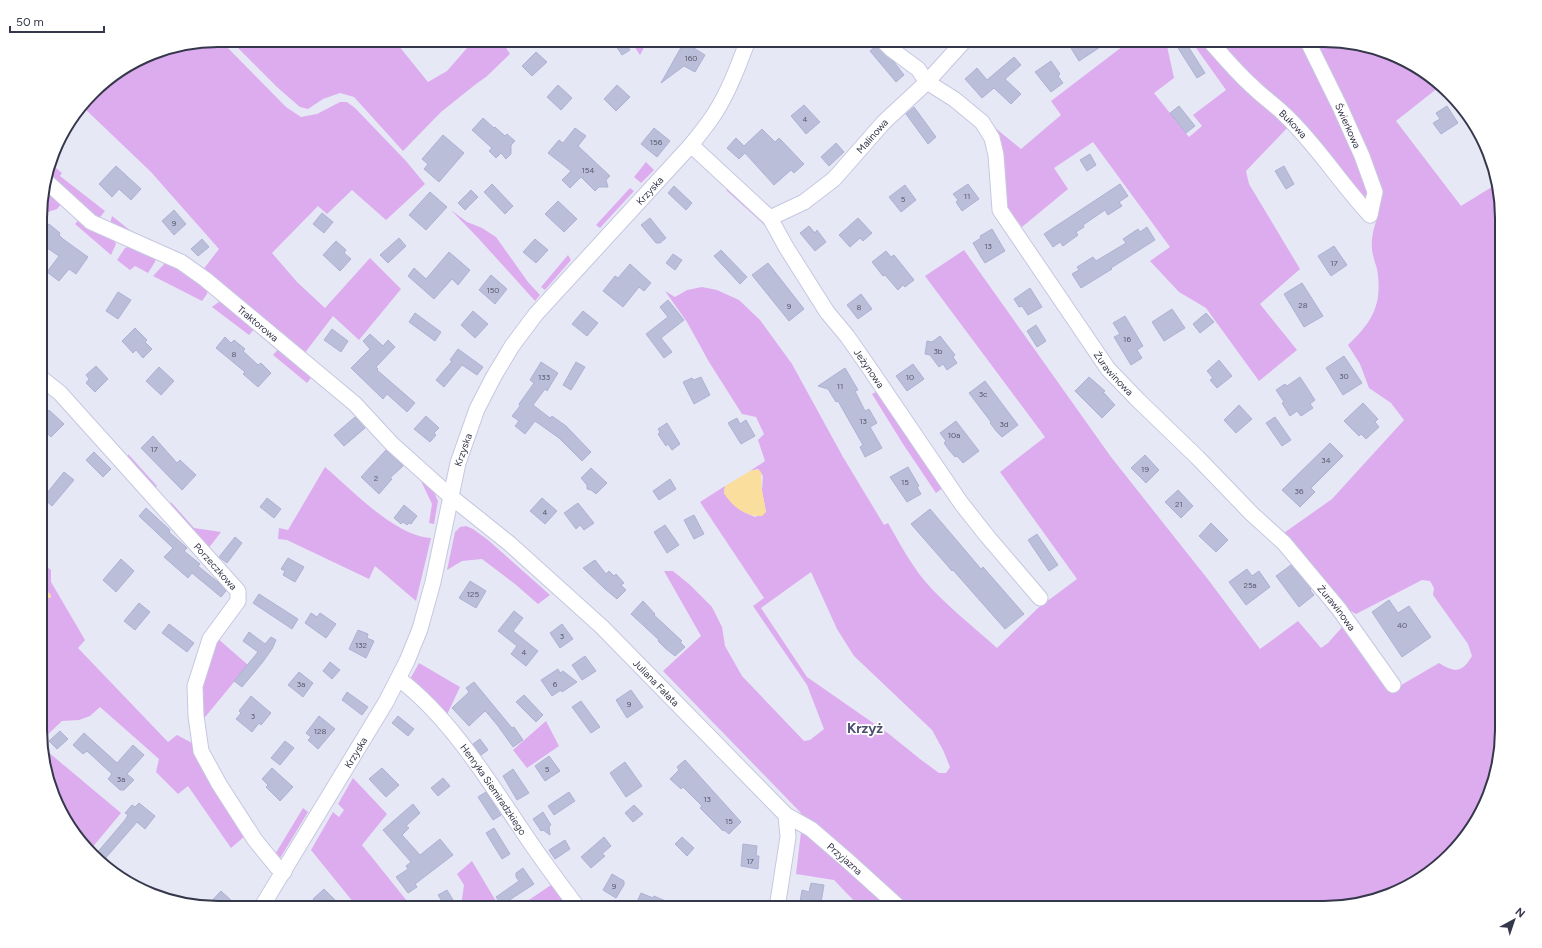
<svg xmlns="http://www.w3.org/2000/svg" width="1542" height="948" font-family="Figtree,sans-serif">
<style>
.green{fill:#ddacee;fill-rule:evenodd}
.water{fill:#f9de9d}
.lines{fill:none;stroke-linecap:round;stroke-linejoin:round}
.stream{stroke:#f9de9d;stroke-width:4}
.building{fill:#bbbed9;stroke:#aeb1d4}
.minor-casing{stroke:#c6c7e0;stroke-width:17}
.minor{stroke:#fff;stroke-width:15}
.labels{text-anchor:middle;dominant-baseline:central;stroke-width:3.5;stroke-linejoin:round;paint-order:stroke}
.number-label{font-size:8px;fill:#56596e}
.street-label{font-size:10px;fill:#35374a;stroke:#fff}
.district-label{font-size:14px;font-weight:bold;fill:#4b4f6e;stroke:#fff}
.rim{fill:none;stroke:#35374a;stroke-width:2}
</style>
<rect width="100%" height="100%" fill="#e7e8f6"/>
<path class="green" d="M218 40H220L286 107 301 117 317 114 340 102H347L355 108 406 161 425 184 386 220 352 190 327 214 318 206 272 253 297 282 325 308 370 258 401 289 359 340 333 316 304 354 202 271 219 249 151 172 83 107 100 84 150 53Z
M230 40H394L428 82 447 71 474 40H505L503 43 510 54 486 77 476 84 441 112 403 151 354 97 340 93 323 99 308 109 300 107 278 88Z
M630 40H648L640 55Z
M1131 40H1163L1167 46 1174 78 1154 93 1189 137 1202 126 1193 115 1226 90 1194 45 1203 40 1289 126 1246 171 1249 184 1300 269 1260 304 1297 350 1259 381 1206 308 1179 292 1150 261 1170 247 1093 142 1054 168 1068 189 1022 227 1006 206 989 123 1021 149 1061 115 1051 101Z
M1215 40H1324L1381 49 1423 70 1439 87 1396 121 1461 206 1495 185 1502 206V742L1493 787 1472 829 1413 884 1336 908H909L879 880 798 816 801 813 663 671 701 636 664 571H673L689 584 712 607 722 627 725 646 742 676 804 741 810 740 824 729 807 685 753 606 764 598 700 502 725 486 724 493C732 505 741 511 755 517L766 512 762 491 763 476 758 469 750 471 765 461 758 440 764 434 756 417 742 414 709 362 687 322 665 291 675 297 687 290 702 287 717 290 739 300 760 320 792 364 843 457 884 525 888 523C899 542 910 563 924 580 944 604 974 627 997 648L1038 608 1077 579 1000 472 1045 437 925 276 964 250 1111 457 1210 582 1260 649 1298 621 1321 648 1328 643 1344 625 1391 691 1439 663C1455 673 1462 673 1472 656L1468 644 1433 595 1434 588 1430 581 1422 580 1356 614 1344 607 1281 535 1332 499 1404 420 1391 403 1369 388 1360 364 1348 345C1372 322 1383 305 1377 269 1376 265 1374 260 1373 255 1370 244 1373 229 1377 219L1321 147ZM811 572 837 629 854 656 932 730 943 750 950 767 946 773H939L920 759 889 734 807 677 761 608Z
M1460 109 1478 129 1483 144Z
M646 162 654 170 641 183 634 177Z
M51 164 62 173 60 176 105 211 98 220 47 176Z
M44 185 63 202 57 209 48 212 41 220V195Z
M731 187 759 212 771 231 726 190Z
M630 188 634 191 600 228 596 225Z
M451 210 467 222 482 228 496 237 528 282 540 295 535 301 479 239Z
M112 216 141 239 109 227Z
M80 218 114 240 116 244 111 255 75 224Z
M132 246 156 256 155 262 148 273 135 266 130 270 117 260 125 248Z
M568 255 571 260 545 290 541 287Z
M166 262 208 287 207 294 202 301 153 276Z
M220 301 256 327 249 335 212 307Z
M280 347 314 374 307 383 273 355Z
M880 390 944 487 936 493 903 444 872 394Z
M128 454 157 486 153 490 128 459Z
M325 467C352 490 395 536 431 538L416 601 375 566 369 579 287 540 278 539 279 528 288 530Z
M422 475 436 489 434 492 438 501 434 524 429 523 432 504 421 481 419 478Z
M171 502 194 528 221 532 208 549 170 508Z
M466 526 473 529 488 540 550 595 538 604 515 584 482 559 462 561 447 570 455 532 460 527Z
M41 562 51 570V582L85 640 78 648 168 742 177 735 194 744 245 836 231 848 188 786 178 794 156 772 159 759 100 707 90 716 79 720 62 721 44 738 41 737Z
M216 637 248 665 201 722 200 690Z
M419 663 460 687 445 719 409 681Z
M546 721 559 746 527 768 513 750Z
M41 746 121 813 91 849 64 819 56 797 59 792 53 787 41 753Z
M353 778 387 814 362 845 411 906 409 908H358L311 850 333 812 339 817 344 810 338 804Z
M303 808 308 812 279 860 274 856Z
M801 832 808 834 892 908H861L834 880 796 874Z
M472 861 500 908H459L461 906 464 885 457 874Z
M554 883 573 908H517Z"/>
<path class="water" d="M758 469 761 472 762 491 766 512 762 516C745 517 732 506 724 493L725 486 750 471Z"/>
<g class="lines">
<path class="stream" d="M373 40 374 41
M41 588 49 596"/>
</g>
<path class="building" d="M612 40H623L630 50 622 55Z
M1066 40H1111L1079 61Z
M684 42 705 55 695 72 684 66 661 83Z
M1186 43 1205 73 1197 78 1178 48Z
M876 46 894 62 904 75 896 82 870 51Z
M536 52 547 62 532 76 522 66Z
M1014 57 1021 65 1005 79 1021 94 1011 104 994 88 982 98 965 79 977 68 987 80Z
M1051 61 1060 74 1058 76 1063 83 1051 92 1035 72Z
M558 85 572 98 561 110 547 97Z
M617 85 630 97 616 111 604 99Z
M804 105 820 122 806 134 791 116Z
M1179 106 1195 126 1186 133 1170 113Z
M1447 106 1458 123 1441 134 1433 123 1440 119 1436 113Z
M914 107 936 137 928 144 906 114Z
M483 118 494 128 495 127 505 136 507 134 515 141 511 145V154L506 159 501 153 496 158 489 151 492 148 472 130Z
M575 128 586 136 578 146 610 176 606 180 608 187H599L595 191 581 177 570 188 562 180 571 171 548 153 559 140 563 143Z
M654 128 670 141 657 157 641 144Z
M762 129 775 142 779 138 804 164 794 173 791 170 774 185 745 153 739 159 727 148 736 138 744 146Z
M443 135 464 153 439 182 424 169 428 164 422 159Z
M836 143 844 152 829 166 821 157Z
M1090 154 1096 165 1087 171 1080 160Z
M116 166 141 189 131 200 119 189 112 197 99 184Z
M1284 166 1294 184 1286 189 1275 171Z
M492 184 513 206 505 214 484 192Z
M968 184 979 199 962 211 956 202 958 200 953 194Z
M1120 184 1128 196 1119 202 1122 206 1108 215 1105 210 1083 225 1084 227 1076 232 1078 235 1063 246 1060 242 1053 247 1044 234Z
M905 185 916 200 901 212 889 197Z
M674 186 692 203 686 210 668 193Z
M471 190 478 197 465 210 458 203Z
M430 192 447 207 426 230 409 215Z
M558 201 577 219 564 232 545 214Z
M174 210 186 224 174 235 162 221Z
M322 213 333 222 324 233 313 224Z
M650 218 666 238 660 243H656L641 225Z
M858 218 872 233 863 241 860 238 850 247 839 235Z
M49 224 60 233 59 235 63 239 88 257 76 274 69 269 59 281 47 272 59 256 41 244V225L46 228Z
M809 226 815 233 817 230 826 242 815 251 800 233Z
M1147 227 1155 240 1111 268 1112 269 1081 288 1072 274 1079 270 1077 267 1093 257 1096 261 1126 243 1123 239 1138 229 1140 232Z
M992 229 1005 251 985 263 981 257 973 243 981 238 980 236Z
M399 238 406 246 388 263 380 255Z
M202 239 209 247 198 256 191 249Z
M535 239 548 250 536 263 523 252Z
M336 241 346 250 344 253 351 259 340 271 323 255Z
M1334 246 1347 265 1331 276 1318 256Z
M721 250 747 277 740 284 714 256Z
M886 251 891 257 894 255 914 280 905 287 903 285 898 290 885 275 883 276 872 262Z
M449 252 470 270 458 285 452 279 434 299 408 276 414 268 426 279Z
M673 254 682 260 675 270 666 263Z
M768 263 804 309 789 321 752 275Z
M630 264 651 283 644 291 639 287 623 307 603 291 615 276 618 278Z
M491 275 507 289 495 304 479 290Z
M1302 283 1323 316 1304 327 1284 294Z
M1030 288 1042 307 1028 315 1022 306 1019 307 1014 299Z
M118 292 131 300 118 319 106 311Z
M861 294 872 309 858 319 847 305Z
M668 300 684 320 661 338 672 352 664 358 646 334 668 317 660 307Z
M1172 309 1185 328 1164 341 1152 322Z
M473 311 488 324 475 338 461 325Z
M583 311 598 323 587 336 572 324Z
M415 313 441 332 435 341 409 322Z
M1206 313 1214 322 1200 333 1193 324Z
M1125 316 1143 346 1137 350 1142 358 1131 365 1114 337 1120 334 1113 323Z
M1036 325 1046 341 1037 347 1027 331Z
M135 328 147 340 145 342 152 349 143 358 136 350 133 353 122 341Z
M332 329 348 341 341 352 324 340Z
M370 334 383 346 388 340 395 347 376 367 378 369 377 370 415 403 407 412 387 394 383 399 351 368 370 349 363 341Z
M940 336 955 355 953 357 957 363 947 370 943 364 939 367 930 355 925 354 927 341 932 342Z
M225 337 231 343 234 340 245 349 243 351 258 365 261 363 271 373 258 387 243 374 245 372 216 348Z
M458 349 483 367 477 375 462 365 444 387 436 380 452 361 450 360Z
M1344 356 1362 383 1343 395 1326 368Z
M1219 360 1232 376 1217 388 1210 380 1213 378 1207 371Z
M541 362 558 373 547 391 545 389 533 405 550 418 552 416 566 426 591 452 582 461 559 438 535 421 525 434 515 426 519 421 512 416 520 406 519 404 534 383 530 380Z
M576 362 585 367 571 390 563 385Z
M913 364 924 379 907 391 896 376Z
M96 366 108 379 95 392 86 383 89 379 86 375Z
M159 367 174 381 161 395 146 381Z
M845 368 858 390 855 391 865 411 869 409 877 423 870 427 882 448 865 457 860 447 863 445 838 401 836 402 828 389 818 386Z
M701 377 710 395 694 404 683 382 692 378 694 380Z
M1089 377 1105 391 1103 392 1115 405 1102 418 1075 391Z
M1300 377 1315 400 1310 404 1313 408 1301 416 1297 411 1290 416 1282 403 1284 402 1276 390 1285 384 1287 386Z
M985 381 1018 425 1002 437 997 432 990 423 991 422 969 393Z
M1363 403 1378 419 1375 422 1379 427 1366 439 1361 434 1359 436 1344 421Z
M1239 405 1252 419 1236 433 1224 420Z
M49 410 64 424 51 437 41 428V418Z
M426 416 439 428 434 433 436 435 430 442 414 429Z
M355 417 365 428 344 446 334 435Z
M1275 417 1291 440 1282 446 1266 423Z
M737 418 740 424 746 420 755 436 741 444 728 423Z
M956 421 979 451 963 463 957 456 955 457 949 450 944 443 946 441 940 433Z
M667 423 680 444 672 450 668 444 666 446 658 434 660 432 658 429Z
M153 436 177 463 180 460 196 475 182 490 141 448Z
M1330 443 1343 456 1311 488 1315 492 1300 507 1282 490Z
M386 450 403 466 390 478 392 479 379 494 361 477Z
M94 452 111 469 103 477 86 460Z
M1145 455 1159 470 1146 483 1131 468Z
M908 467 919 486 917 487 921 494 907 502 890 477Z
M591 468 607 483 596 494 591 490 587 489V485L581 478Z
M64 472 74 480 52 506 43 498Z
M670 479 676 489 659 500 653 491Z
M1178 490 1193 506 1181 518 1165 502Z
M267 498 281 509 274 518 260 507Z
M542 498 557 511 545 524 530 511Z
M578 503 594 523 584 530 580 525 576 529 564 513Z
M404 505 417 516 411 524 409 523 407 525 403 522 401 524 394 518Z
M146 508 170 530 169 532 187 548 184 551 200 564 198 566 219 583 226 591 221 597 192 573 188 578 164 557 173 548 139 516Z
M930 509 981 569 983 567 1024 614 1005 629 953 570 952 571 946 564 911 524Z
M694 515 704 534 694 539 684 520Z
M1211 523 1228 540 1216 552 1199 536Z
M665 525 679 545 667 553 654 532Z
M1037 534 1058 565 1049 571 1028 540Z
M235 537 242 543 227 563 219 557Z
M288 558 304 567 295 582 283 575 285 571 281 569Z
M121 559 134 571 116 592 103 580Z
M595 560 606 574 609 571 614 576 616 574 624 583 621 585 626 590 617 599 605 589 583 568Z
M1291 565 1311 589 1310 590 1314 595 1299 607 1276 576Z
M1247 569 1252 576 1259 571 1270 587 1246 605 1229 582Z
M470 581 486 591 476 608 459 598Z
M259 594 298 619 292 629 253 603Z
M1389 600 1398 613 1409 606 1431 637 1402 657 1372 612Z
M643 601 655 614 654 615 682 641 680 642 685 647 675 656 665 648 658 641 659 640 631 614Z
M139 603 150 612 135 630 124 621Z
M514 611 523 618 513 631 538 651 526 666 511 654 517 646 498 631Z
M311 613 317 617 320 613 336 624 326 638 305 623Z
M169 624 194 643 187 652 162 633Z
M562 624 573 639 560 648 550 633Z
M358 630 368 634 367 638 374 641 366 658 349 649Z
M249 632 265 644 271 637 276 640 272 649 262 663 242 687 234 681 258 652 243 641Z
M585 656 596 671 582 680 572 665Z
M330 662 340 670 332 679 323 671Z
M558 669 560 673 563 671 577 682 562 692 561 690 552 696 541 680Z
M299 672 313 683 303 697 288 685Z
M474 682 512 728 514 727 523 740 513 747 498 726 488 714 489 713 488 714 485 711 469 726 452 708 469 692 466 688Z
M631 690 643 707 627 718 616 700Z
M347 692 368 707 362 715 342 700Z
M524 695 543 715 536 722 516 702Z
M251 696 271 713 261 725 259 723 252 732 236 719 241 713 239 711Z
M581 701 600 727 591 733 572 707Z
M319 716 335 729 318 749 308 740 311 737 306 733Z
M398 716 414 729 408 736 392 723Z
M60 731 68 739 57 749 49 741Z
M84 733 117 763 133 745 144 755 127 774 134 780 124 790H120L108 779 112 774 87 751 83 754 73 745Z
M480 739 488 750 481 755 473 744Z
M285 741 294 748 280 765 271 758Z
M549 756 560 771 545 781 535 766Z
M685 760 741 822 729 834 724 830 723 831 700 808 702 806 683 787 681 789 670 779 679 770 677 767Z
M625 762 642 786 626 797 610 773Z
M272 768 293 787 280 801 266 787 268 785 262 779Z
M382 768 399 785 386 797 369 779Z
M513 769 529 793 517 800 503 776Z
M443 778 450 786 438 796 431 788Z
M486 792 501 815 493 820 478 797Z
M569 792 575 801 554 815 548 806Z
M139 803 155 816 145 829 137 822 103 861 96 854 125 820 128 815 125 813 132 805 135 807Z
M413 804 420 813 406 826 409 828 402 835 420 855 440 839 453 855 415 884 417 887 408 893 396 877 408 869 406 866 411 862 383 830Z
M634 805 643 814 633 822 625 813Z
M543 812 551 825 549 826 550 835 543 830 541 831 533 819Z
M494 828 510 854 502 859 486 833Z
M604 837 611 846 602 854 605 856 591 868 581 857Z
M682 837 694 848 687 856 675 844Z
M565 840 570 849 555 859 549 850Z
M743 844 757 846 756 856H759L758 869 741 866Z
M523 868 534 884 502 905 496 897 519 881 516 877V873Z
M612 874 624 881V885L616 898 603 890Z
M811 883 824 885 820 908H799L802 890 809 892Z
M324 889 337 902 330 908H321L313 899Z
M447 890 458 908H431L442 901 438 895Z
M221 891 233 902 227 908 207 906Z
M641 893 653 898 654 896 682 908H639L640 904 637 902Z"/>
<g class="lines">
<g class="minor-casing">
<g id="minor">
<path id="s1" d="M882 40 891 49 918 69 927 82 954 99 982 122 992 138 996 155 1000 210 1108 369 1139 401 1197 457 1252 514 1284 543 1339 609 1393 685"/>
<path id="s2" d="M1209 40C1223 56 1237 73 1253 87 1263 97 1275 105 1285 115 1317 145 1340 183 1370 215"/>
<path id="s3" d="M1307 40 1340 107 1362 156 1375 192 1370 215"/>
<path id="s4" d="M691 145 770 218 786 247 827 312 847 336 868 366 961 503 987 536 1040 598"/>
<path id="s5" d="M46 181 91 222 181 262 205 279 355 404 392 444 450 496 510 544 602 627 786 815 811 829 848 861 900 908"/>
<path id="s6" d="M770 218 804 202 834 179 884 122 927 82 965 40"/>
<path id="s7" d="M41 378 60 393 238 591V601L210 639 195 686 196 716 201 751 219 784 255 840 277 867 284 872"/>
<path id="s8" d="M399 679C452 719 491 785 528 839 544 863 561 885 578 908"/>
<path id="s9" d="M261 908 386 702 407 661 420 629 433 582 458 463 477 409 494 376 512 346 536 314 691 145C699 135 708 124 715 113 729 91 739 64 748 40"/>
<path d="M777 908 788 837 786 815"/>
</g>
</g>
<use href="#minor" class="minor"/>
</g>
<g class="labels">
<g class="number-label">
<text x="691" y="58">160</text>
<text x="805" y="119">4</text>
<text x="656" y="142">156</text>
<text x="588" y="170">154</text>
<text x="967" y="196">11</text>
<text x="903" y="199">5</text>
<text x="174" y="223">9</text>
<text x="988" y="246">13</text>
<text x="1334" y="263">17</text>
<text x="493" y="290">150</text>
<text x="1303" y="305">28</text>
<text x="789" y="306">9</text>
<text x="859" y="307">8</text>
<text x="1127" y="339">16</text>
<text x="938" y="351">3b</text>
<text x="234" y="354">8</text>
<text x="1344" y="376">30</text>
<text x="544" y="377">133</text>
<text x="910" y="377">10</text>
<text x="840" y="386">11</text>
<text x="983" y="394">3c</text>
<text x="863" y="421">13</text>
<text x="1004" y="424">3d</text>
<text x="954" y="435">10a</text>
<text x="154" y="449">17</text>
<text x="1326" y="460">34</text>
<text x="1145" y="469">19</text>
<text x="376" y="478">2</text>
<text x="905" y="482">15</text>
<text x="1299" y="491">36</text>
<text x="1179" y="504">21</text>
<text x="545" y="512">4</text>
<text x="1250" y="585">25a</text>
<text x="473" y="594">125</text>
<text x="1402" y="625">40</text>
<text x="562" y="636">3</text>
<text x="361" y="645">132</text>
<text x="524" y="652">4</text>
<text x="301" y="684">3a</text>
<text x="555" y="684">6</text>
<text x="629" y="704">9</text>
<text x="253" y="716">3</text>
<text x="320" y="731">128</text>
<text x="547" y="769">5</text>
<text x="121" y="779">3a</text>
<text x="707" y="799">13</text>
<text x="729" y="821">15</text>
<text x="750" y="861">17</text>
<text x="614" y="886">9</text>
</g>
<g class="street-label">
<text stroke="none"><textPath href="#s2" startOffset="119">Bukowa</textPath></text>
<text stroke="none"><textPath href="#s3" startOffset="95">Świerkowa</textPath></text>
<text stroke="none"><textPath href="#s6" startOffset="133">Malinowa</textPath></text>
<text stroke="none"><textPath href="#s9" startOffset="829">Krzyska</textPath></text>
<text stroke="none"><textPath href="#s5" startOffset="258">Traktorowa</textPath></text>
<text stroke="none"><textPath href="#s4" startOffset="288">Jeżynowa</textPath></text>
<text stroke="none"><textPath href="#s1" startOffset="421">Żurawinowa</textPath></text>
<text stroke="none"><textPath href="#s9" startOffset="506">Krzyska</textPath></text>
<text stroke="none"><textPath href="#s7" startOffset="257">Porzeczkowa</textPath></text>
<text stroke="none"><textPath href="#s1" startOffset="745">Żurawinowa</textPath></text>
<text stroke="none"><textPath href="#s5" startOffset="795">Juliana Fałata</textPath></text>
<text stroke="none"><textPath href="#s9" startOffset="182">Krzyska</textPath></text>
<text stroke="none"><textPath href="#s8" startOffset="146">Henryka Siemiradzkiego</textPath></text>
<text stroke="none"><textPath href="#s5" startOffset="1054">Przyjazna</textPath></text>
</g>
<g class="district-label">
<text x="865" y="728">Krzyż</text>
</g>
</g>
<path d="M0 0H1542V948H0ZM218 47H1324A171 171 0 0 1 1495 218V730A171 171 0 0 1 1324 901H218A171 171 0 0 1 47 730V218A171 171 0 0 1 218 47Z" fill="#fff" fill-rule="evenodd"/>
<path class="rim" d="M218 47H1324A171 171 0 0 1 1495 218V730A171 171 0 0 1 1324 901H218A171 171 0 0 1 47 730V218A171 171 0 0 1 218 47Z"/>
<g transform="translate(1514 920) rotate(40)" stroke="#ffffff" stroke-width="3" paint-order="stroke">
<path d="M0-3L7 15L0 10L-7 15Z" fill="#35374a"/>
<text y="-6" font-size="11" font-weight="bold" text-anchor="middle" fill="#35374a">N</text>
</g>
<path d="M10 26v6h94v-6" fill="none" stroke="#35374a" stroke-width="2"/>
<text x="16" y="26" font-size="12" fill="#35374a" stroke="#ffffff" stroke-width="3" paint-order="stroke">50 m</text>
</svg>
